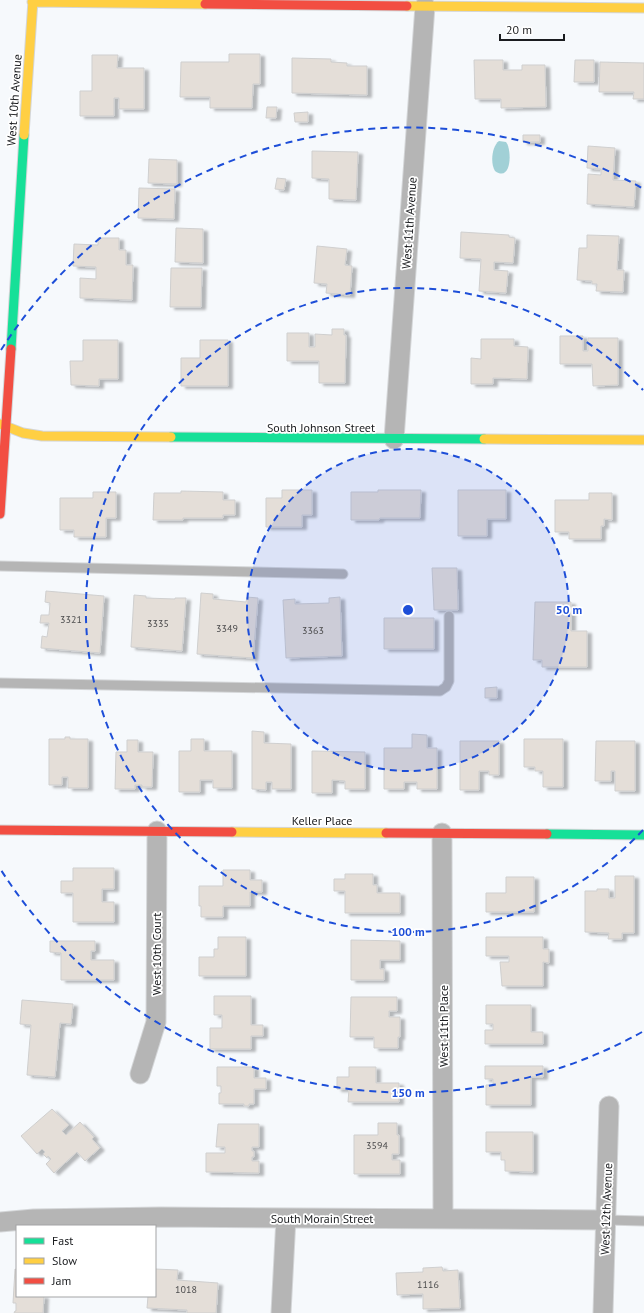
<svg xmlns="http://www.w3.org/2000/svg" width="644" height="1313" font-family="'PT Sans',sans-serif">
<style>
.water{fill:#a1d0d6}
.building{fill:#e4ded8;stroke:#cfcfcf;filter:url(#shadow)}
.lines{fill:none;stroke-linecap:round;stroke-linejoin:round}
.lane-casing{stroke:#d4d6d8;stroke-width:11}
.street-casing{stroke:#d4d6d8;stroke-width:21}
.fast-casing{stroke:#d4d6d8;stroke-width:11}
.slow-casing{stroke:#d4d6d8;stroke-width:11}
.jam-casing{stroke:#d4d6d8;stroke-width:11}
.lane{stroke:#b5b5b5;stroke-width:9}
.street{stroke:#b5b5b5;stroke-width:19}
.fast{stroke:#16e098;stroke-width:9}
.slow{stroke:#ffcf43;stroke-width:9}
.jam{stroke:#f24e42;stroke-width:9}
.ring{fill:none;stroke:#1d4ed8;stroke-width:2;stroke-dasharray:7 5}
.labels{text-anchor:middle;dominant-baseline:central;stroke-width:3.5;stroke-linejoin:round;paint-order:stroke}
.number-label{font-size:10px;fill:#4c4c4d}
.street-label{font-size:12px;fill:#1a1c1f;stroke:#fff}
.centre{fill:#1d4ed8;stroke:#fff;stroke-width:2}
.ring-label{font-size:12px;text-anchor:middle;font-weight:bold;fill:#1d4ed8;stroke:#fff;stroke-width:3.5;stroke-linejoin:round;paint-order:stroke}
</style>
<defs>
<filter id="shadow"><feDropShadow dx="4.5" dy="2.5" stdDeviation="1" flood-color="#0004"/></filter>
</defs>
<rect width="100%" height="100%" fill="#f6f9fc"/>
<path class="water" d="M499 141 506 142C512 149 512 183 495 171 490 163 492 146 499 141Z"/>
<path class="building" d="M229 54H260V84H253L252 108H210V97H180L181 62H229Z
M92 55H118L117 68H144V109H119V98H114V116H80V91H92Z
M292 58 331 59V62L347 63V66H367V95L292 93Z
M474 60H503V70H522V65H545L546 107 501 108V99H475Z
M575 60H594V82H574Z
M600 62 644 63V99H633L634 92H599Z
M267 107H277L276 118H266Z
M308 112V122H295L294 113Z
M523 135H540V142H523Z
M588 146 615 148 613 180 636 181 634 207 587 204 588 174 601 175V169L587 168Z
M312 151 358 152 356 200 329 199V179L312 178Z
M149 159 177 160V184L148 183Z
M277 178 286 179 284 190 275 189Z
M139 188 175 189 174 219 138 218Z
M176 228 203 229V263L175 262Z
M461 232 509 235V237L515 238 513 263 494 262V270L508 271 506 293 479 291 481 259 460 258Z
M587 235 619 236 617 270H624L623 292 596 291 597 284H592V281L577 280 579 248H587Z
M98 238H119V250H126V265H133L132 300 80 298V278L96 279V267L73 266 74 244 98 245Z
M317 246 347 249 345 265 352 266 350 295 326 293 327 284 314 283Z
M171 268H202L201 307H170Z
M332 329H344V335H346L345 383H319V361H287V333H309V347H315V334L332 335Z
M560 336H583V351H588V338H618V385L593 386 592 364H560Z
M481 339H514V346L528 347 527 379 493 378V384H471V358L481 359Z
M83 340H118V379H99V386L71 385 70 361H83Z
M200 340H228V386H181V358H200Z
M282 490H312V515H302V527H266V498H282Z
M378 490H421L420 518H380L379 520H351V492H378Z
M458 490H506V519H487V536H458Z
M181 491 223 492V500H235V515H223V518H183V520H153L154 493H181Z
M93 492H116V518H106V537H74V530H60V498H93Z
M589 493H612V520L604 519V526H601V539H569V532H555V500H589Z
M432 568H457L458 610H434Z
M46 591 104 596 100 653 41 648 42 636 47 637 49 623H40L41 615H49L50 603 45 602Z
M201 593 213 594V599L246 602 247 597 258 598 253 658 197 654Z
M134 595 146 596V598L175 599V598H186L182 651 131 647Z
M340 597 342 656 286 658 283 600 295 599V604L329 603V598Z
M535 602H571V631H587V667H542V660H533Z
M384 618H434V649H384Z
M497 687V698H485V688Z
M252 731 264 732V743L291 744V789H272V782H266V790L252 789Z
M412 734 427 735V748H437V789H417V782H404V789H384V748H412Z
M65 737H70V739H88V788H68V777H62V785H49V739H65Z
M191 739H204V751H232V788H213V780H200V792H179V751H191Z
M524 739H563V787H543V771H535V767H524Z
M127 740H138V752H153L152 787H142V785H135V789H115L116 752H127Z
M460 741H499V775H489V771H479V790H460Z
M596 741H635V791H615V771H611V781H595Z
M312 751 365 752V789H345V781L332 780V793H312Z
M73 868H114V889H102V902H114V922H73V893H61V881H73Z
M223 870H250V880H262V892H250V906H223V917H201V906H199V886H223Z
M345 874H373V885H377V893H400V913H345V891H334V879H345Z
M615 876H634V933H622V939H608L609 933 585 932V891H597V889H609V898H615Z
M506 877H534V912H486V893H506Z
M218 937H246V976H199V957H214V949H218Z
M486 937H543V949H549V963L543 962V986H502L500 962H509V956H486Z
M351 940 400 941V960H380V969H384V980H351Z
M50 941H95V951H91V960H114V980H61V953L50 952Z
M214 996H251V1025H263V1036H251V1049H210V1028H222V1015H214Z
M351 997H397V1011H389V1017H400V1037H398V1048H374V1037H350Z
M22 1000 73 1004 71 1024 60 1023 55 1077 27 1075 31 1025 20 1024Z
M486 1005H531V1032H543V1044H485V1030H493V1024H486Z
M485 1066H543V1077H531V1105H486V1085H493V1079H485Z
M217 1067H254V1078H266V1089H254V1104H249V1106H244V1104H219V1093H221V1086H217Z
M349 1067H376V1083H399V1102H348L349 1089H337V1077H349Z
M52 1109 69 1125 62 1131 66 1135 80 1122 94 1137 92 1139 100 1148 85 1161 77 1152 54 1173 46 1164 51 1159 48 1156 47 1158 43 1154 45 1152 42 1149 37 1154 21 1136Z
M378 1123H397V1135H399V1154H392V1160H400V1174H354V1135H378Z
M218 1124H259V1147H252V1151H254V1157H252V1161H259V1173L206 1172V1153H225V1147H216Z
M486 1132H533V1172L505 1171V1160H501V1152H486Z
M442 1267 443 1271 458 1270 460 1308 423 1309V1294L397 1295 396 1273 423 1272V1268Z
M15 1269 17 1270V1296H44L43 1313H14L15 1311H16V1303H13Z
M155 1269 178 1270 177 1280 218 1283 216 1313H187V1310L147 1308 148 1296H155Z"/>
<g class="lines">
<g class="lane-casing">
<path id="lane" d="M0 566 343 574
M0 683 440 691 446 687 449 681V616
M606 1220 644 1221"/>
</g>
<g class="street-casing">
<path id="street" d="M394 439 425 6
M442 833 443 1219
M140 1074 156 1022 157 831
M0 1222 34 1219 160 1217 606 1220
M281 1313 286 1218
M603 1313 609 1106"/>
</g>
<g class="fast-casing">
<path id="fast" d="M11 349 24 135
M171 437 484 439
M547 834 644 835"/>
</g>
<g class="slow-casing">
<path id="slow" d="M32 2 205 4
M407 6 644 8
M24 135 33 0
M0 424 23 433 42 436 171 437
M484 439 644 440
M232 832 386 833"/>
</g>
<g class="jam-casing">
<path id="jam" d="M205 4 407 6
M0 514 11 349
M0 830 232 832
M386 833 547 834"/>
</g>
<use href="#lane" class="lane"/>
<use href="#street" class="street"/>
<use href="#fast" class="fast"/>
<use href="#slow" class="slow"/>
<use href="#jam" class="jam"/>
</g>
<circle cx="408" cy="610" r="161" fill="#1d4ed8" fill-opacity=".12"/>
<g class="ring">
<circle cx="408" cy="610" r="161"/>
<path d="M643 830A322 322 0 1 1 643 390"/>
<path d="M642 1032A483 483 0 0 1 1 870M1 350A483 483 0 0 1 642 188"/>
</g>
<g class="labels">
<g class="number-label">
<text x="71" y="619">3321</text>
<text x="158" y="623">3335</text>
<text x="227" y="628">3349</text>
<text x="313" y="630">3363</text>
<text x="377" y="1145">3594</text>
<text x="428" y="1284">1116</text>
<text x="186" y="1289">1018</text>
</g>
<g class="street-label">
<text transform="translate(14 100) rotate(-86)">West 10th Avenue</text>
<text transform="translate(409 223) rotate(-86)">West 11th Avenue</text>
<text x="321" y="427">South Johnson Street</text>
<text x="322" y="820">Keller Place</text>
<text transform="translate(156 954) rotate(-90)">West 10th Court</text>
<text transform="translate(443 1026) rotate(-90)">West 11th Place</text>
<text transform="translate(606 1209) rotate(-88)">West 12th Avenue</text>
<text x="322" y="1218">South Morain Street</text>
</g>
</g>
<circle cx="408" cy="610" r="6" class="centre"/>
<g class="ring-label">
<text x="569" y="614">50 m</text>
<text x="408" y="936">100 m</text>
<text x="408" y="1097">150 m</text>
</g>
<rect x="16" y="1225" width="140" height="72" fill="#ffffff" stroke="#a3a4a5"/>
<rect x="24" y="1238" width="20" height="6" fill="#16e098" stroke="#a3a4a5"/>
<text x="52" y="1245" font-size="12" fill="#1a1c1f">Fast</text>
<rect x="24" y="1258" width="20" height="6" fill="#ffcf43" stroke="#a3a4a5"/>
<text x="52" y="1265" font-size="12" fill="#1a1c1f">Slow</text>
<rect x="24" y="1278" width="20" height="6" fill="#f24e42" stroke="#a3a4a5"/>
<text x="52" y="1285" font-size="12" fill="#1a1c1f">Jam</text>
<path d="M500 34v6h64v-6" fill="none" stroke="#1a1c1f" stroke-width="2"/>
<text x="506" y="34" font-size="12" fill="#1a1c1f" stroke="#ffffff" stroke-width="3" paint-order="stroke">20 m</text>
</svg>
